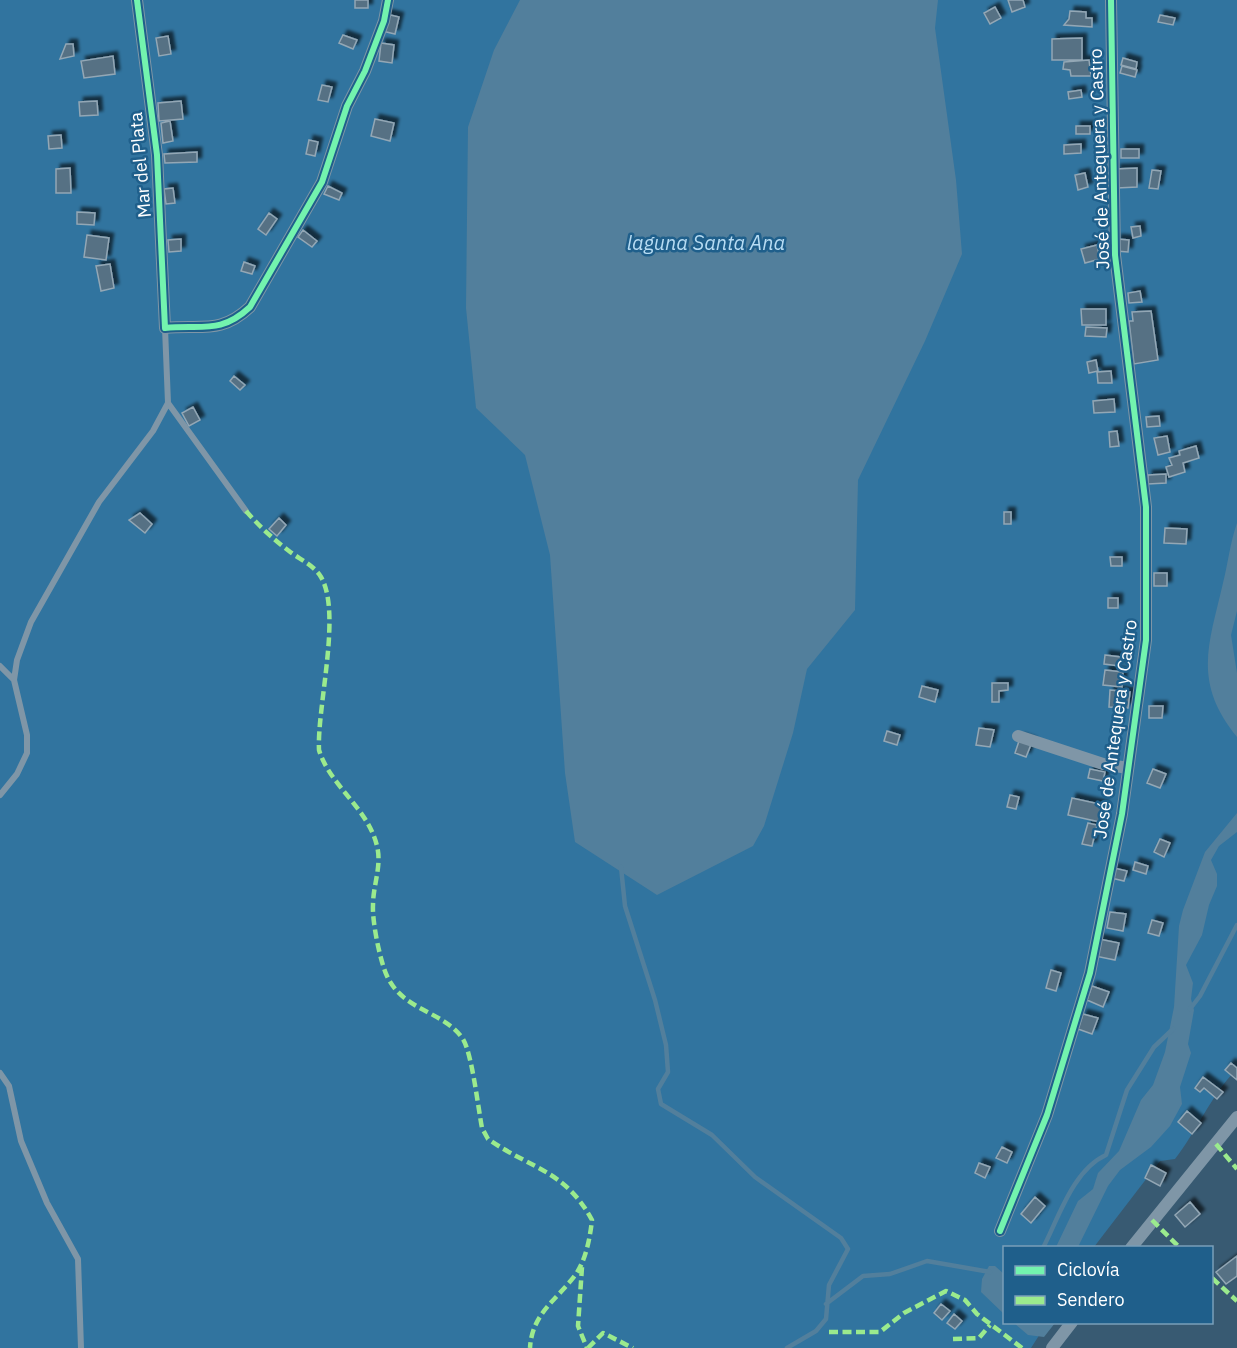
<svg xmlns="http://www.w3.org/2000/svg" width="1237" height="1348" font-family="'IBM Plex Sans',sans-serif">
<style>
.green{fill:#31749f}
.water{fill:#527f9c}
.lines{fill:none;stroke-linecap:round;stroke-linejoin:round}
.stream{stroke:#527f9c;stroke-width:4.5}
.building{fill:#567184;stroke:#93a7b5;stroke-width:1.5;filter:url(#shadow)}
.service{stroke:#7f96a7;stroke-width:6}
.minor{stroke:#7f96a7;stroke-width:12}
.quiet{stroke:#9bea8d;stroke-width:4.5;stroke-dasharray:9 4.5;stroke-linecap:butt}
.cycleway-casing{stroke:#1f5f8b;stroke-width:10}
.cycleway{stroke:#73f3ae;stroke-width:6}
.labels{text-anchor:middle;dominant-baseline:central;stroke-width:5;stroke-linejoin:round;paint-order:stroke}
.street-label{font-size:18px;fill:#fff;stroke:#1f5f8b}
.water-label{font-size:20px;font-style:italic;fill:#b7dcf3;stroke:#1f5f8b}
</style>
<defs>
<filter id="shadow"><feDropShadow dx="4.5" dy="-4.5" stdDeviation="1.5" flood-color="#0009"/></filter>
</defs>
<rect width="100%" height="100%" fill="#385a72"/>
<path class="green" d="M0 0H1237V1072L1235 1071C1210 1097 1197 1131 1175 1159L1160 1161 1094 1247 1004 1248V1322L1047 1323 1031 1348H0Z"/>
<path class="water" d="M520 0H938L935 28 956 180 962 254 925 341 858 480 855 610 807 669 793 733 764 826 753 846 657 895 575 842 565 773 550 555 525 455 476 408 466 308 468 127 494 50Z
M1237 523V611L1231 635 1237 673V737C1192 682 1209 644 1223 583 1228 563 1230 543 1237 523Z
M1237 813V832L1219 846 1211 860 1217 874V886L1209 905 1202 935 1186 965 1193 983 1191 999 1194 1010 1188 1044 1191 1053 1180 1087 1182 1104 1170 1126 1151 1147 1120 1170 1108 1186 1078 1247H1056L1078 1201 1093 1189 1098 1173 1119 1151 1141 1100 1153 1085 1165 1052 1174 1007 1179 926 1183 910 1205 852Z
M989 1266H995L1004 1274V1314L981 1292 982 1279Z
M1014 1323H1055L1044 1337 1028 1335Z"/>
<g class="lines">
<path class="stream" d="M621 867 625 906 655 1000 666 1045 668 1072 658 1089 661 1104 712 1135 755 1177 841 1238 848 1249 829 1285 826 1319 816 1331 787 1348
M1190 1009 1200 996 1237 925
M1043 1248C1059 1217 1073 1170 1106 1155L1127 1090 1154 1047 1173 1029
M826 1304 863 1276 890 1274 927 1261 990 1272"/>
</g>
<path class="building" d="M355 0H368V8H355Z
M1008 0H1023L1025 7 1012 12Z
M995 7 1001 18 990 24 984 13Z
M1070 11 1086 12V18H1092V27L1064 25 1069 19Z
M386 14 399 17 395 34 382 31Z
M1160 15 1175 18 1173 25 1158 22Z
M343 35 357 40 353 49 339 43Z
M168 36 171 54 159 56 156 38Z
M1082 38V60H1052V39Z
M381 43 394 45 392 63 379 61Z
M66 44H73L74 56 60 59Z
M113 56 115 74 84 78 81 61Z
M1123 58 1137 62 1136 69 1121 65Z
M1089 60 1091 76H1071L1070 70 1063 69 1064 62Z
M1122 66 1137 70 1135 77 1120 73Z
M322 85 332 87 328 102 318 100Z
M1081 90 1082 97 1069 99 1068 92Z
M97 101 98 115 80 116 79 102Z
M181 101 183 119 159 121 158 103Z
M375 119 394 123 390 141 371 136Z
M170 121 173 141 163 143 161 123Z
M1076 126H1090V134H1076Z
M61 135 62 148 49 149 48 136Z
M309 140 318 142 315 156 306 154Z
M1081 144V153L1064 154V145Z
M1121 149H1139V158H1121Z
M197 152V162L165 163 164 154Z
M70 168 71 193H56V169Z
M1137 168V187L1117 188 1116 169Z
M1152 170 1161 171 1158 189 1149 188Z
M1085 173 1088 187 1078 190 1075 175Z
M328 186 342 193 339 200 324 194Z
M173 188 175 203 166 204 164 189Z
M77 212 95 213 94 225 77 224Z
M269 213 277 219 266 235 258 229Z
M1140 226 1141 236 1133 238 1131 227Z
M303 230 317 241 312 247 298 237Z
M87 235 109 238 106 260 84 257Z
M181 239V251L169 252 168 240Z
M1117 239 1129 240 1128 252 1116 251Z
M1097 245 1100 259 1085 263 1081 249Z
M244 262 255 266 252 274 241 271Z
M110 264 114 288 101 291 96 266Z
M1140 291 1142 302 1129 303 1128 293Z
M1081 309H1106V325H1082Z
M1151 311 1158 360 1134 364 1129 321H1133L1132 312Z
M1086 327 1107 328 1106 337 1085 336Z
M1096 360 1098 371 1089 373 1087 362Z
M1111 371 1112 383H1098L1097 372Z
M234 376 245 385 240 390 230 381Z
M1114 399 1115 412 1094 413 1093 401Z
M193 407 200 420 189 426 182 413Z
M1159 416 1160 426 1147 427 1146 417Z
M1117 431 1119 446 1110 447 1109 432Z
M1167 436 1170 452 1158 455 1154 438Z
M1196 446 1199 458 1183 463 1185 472 1169 477 1166 467 1172 465 1169 458 1180 455 1179 451Z
M1166 474V483L1148 484V475Z
M1004 512H1011V524H1004Z
M140 513 152 524 145 533 129 520Z
M279 518 286 525 277 536 269 529Z
M1165 528 1187 529 1186 544 1164 543Z
M1110 557H1122V566H1111Z
M1154 573H1167V586H1154Z
M1108 598H1118V608H1108Z
M1105 655 1121 657 1120 666 1104 664Z
M1105 670 1123 672 1122 687 1103 685Z
M992 683H1008V690L999 691V702H992Z
M922 686 938 690 935 702 919 697Z
M1110 690 1130 692 1128 708 1109 707Z
M1149 706H1163L1162 718H1149Z
M979 728 994 730 990 747 976 745Z
M887 731 900 735 897 745 884 741Z
M1020 738 1032 742 1026 757 1015 753Z
M1090 769 1105 772 1103 781 1088 778Z
M1153 769 1166 774 1160 788 1147 783Z
M1010 795 1019 797 1016 809 1007 807Z
M1072 798 1104 805 1100 822 1068 815Z
M1088 823 1097 825 1092 846 1082 844Z
M1160 839 1170 843 1164 857 1154 852Z
M1135 862 1148 866 1146 874 1133 870Z
M1114 868 1127 871 1124 881 1111 878Z
M1110 912 1126 914 1123 931 1107 928Z
M1152 920 1163 923 1159 936 1148 933Z
M1099 939 1119 943 1115 960 1095 956Z
M1051 970 1061 973 1056 991 1046 988Z
M1092 986 1109 992 1103 1007 1087 1000Z
M1083 1014 1098 1018 1092 1034 1078 1029Z
M1231 1063 1237 1068V1080L1225 1070Z
M1203 1077 1223 1092 1217 1099 1204 1088 1200 1092 1195 1088Z
M1187 1111 1201 1123 1192 1134 1178 1122Z
M1002 1147 1012 1152 1007 1163 996 1158Z
M979 1163 990 1167 985 1178 975 1173Z
M1151 1165 1166 1173 1160 1186 1145 1178Z
M1035 1197 1045 1206 1031 1223 1021 1214Z
M1190 1202 1200 1214 1185 1227 1175 1215Z
M1237 1256V1276L1226 1284 1216 1272Z
M941 1304 950 1311 942 1320 934 1313Z
M954 1314 962 1321 955 1329 947 1323Z"/>
<g class="lines">
<path class="service" d="M168 403 246 511
M0 666 14 680
M0 795 17 774 27 753V735L14 680 17 660 31 622 99 502 153 431 168 403 165 328
M0 1073 9 1086 21 1141 47 1203 78 1259 81 1348"/>
<path class="minor" d="M137 0 157 155 165 328C201 324 220 335 250 307L322 182 347 106 365 71 384 21 388 0
M1018 736 1103 764 1128 768
M1000 1231 1047 1115 1090 973 1122 814 1146 640V507L1115 255 1111 0
M1131 1248 1237 1117
M1052 1348 1072 1322"/>
<path class="quiet" d="M246 511C259 526 273 539 289 551 299 559 314 565 321 577 342 613 317 706 319 750 330 786 368 808 377 846 382 866 373 885 373 905 372 921 380 961 387 976 403 1011 444 1011 463 1039 472 1054 478 1107 482 1128L488 1139C531 1169 565 1170 592 1220 590 1238 586 1259 576 1274 557 1300 532 1313 530 1348
M1216 1144 1237 1169
M1152 1220 1180 1248
M582 1267 578 1326 587 1348
M1212 1278 1237 1301
M829 1332H880L904 1313 946 1291 965 1300 977 1314 1022 1348
M953 1339 979 1338 990 1325
M588 1348 603 1333 633 1348"/>
<g class="cycleway-casing">
<path id="cycleway" d="M137 0 157 155 165 328C201 324 220 335 250 307L322 182 347 106 365 71 384 21 388 0
M1000 1231 1047 1115 1090 973 1122 814 1146 640V507L1115 255 1111 0"/>
</g>
<use href="#cycleway" class="cycleway"/>
</g>
<g class="labels">
<g class="street-label">
<text transform="translate(1099 159) rotate(-92)">José de Antequera y Castro</text>
<text transform="translate(140 165) rotate(-95)">Mar del Plata</text>
<text transform="translate(1115 729) rotate(-82)">José de Antequera y Castro</text>
</g>
<g class="water-label">
<text x="706" y="242">laguna Santa Ana</text>
</g>
</g>
<rect x="1003" y="1246" width="210" height="78" fill="#1f5f8b" stroke="#799fb9" stroke-width="1.5"/>
<rect x="1015" y="1266" width="30" height="9" fill="#73f3ae" stroke="#799fb9" stroke-width="1.5"/>
<text x="1057" y="1276" font-size="18" fill="#ffffff">Ciclovía</text>
<rect x="1015" y="1296" width="30" height="9" fill="#9bea8d" stroke="#799fb9" stroke-width="1.5"/>
<text x="1057" y="1306" font-size="18" fill="#ffffff">Sendero</text>
</svg>
